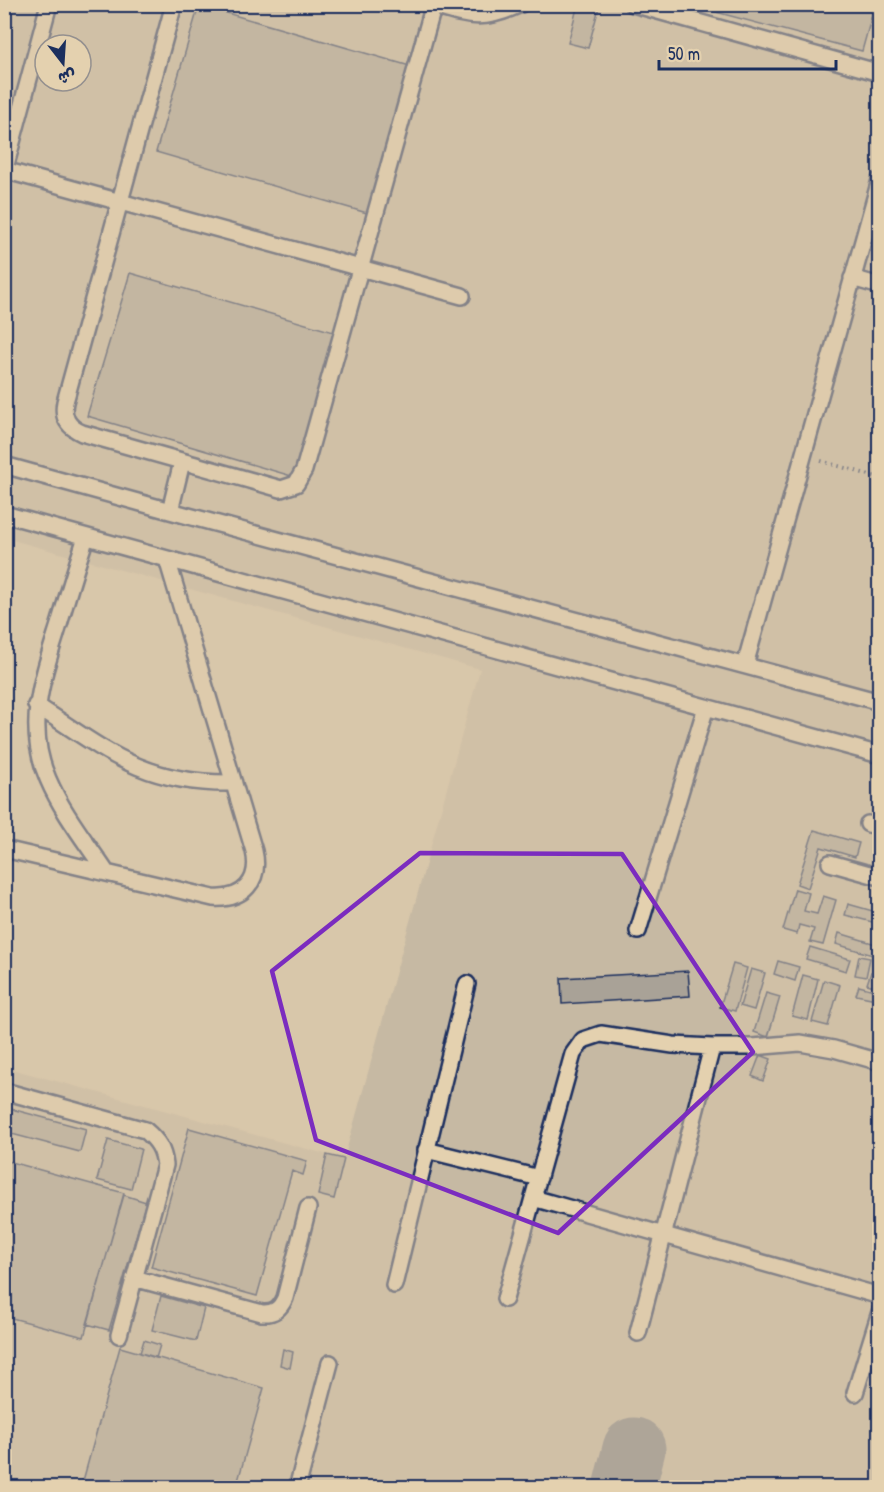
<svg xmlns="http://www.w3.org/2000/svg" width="884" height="1492" font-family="'Patrick Hand','Playpen Sans Arabic',sans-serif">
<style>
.built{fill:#c6b9a3;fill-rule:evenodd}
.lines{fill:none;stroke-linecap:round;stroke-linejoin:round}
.taxiway{stroke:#7a7b84;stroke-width:63}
.building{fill:#a9a297;stroke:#1b2f5e;stroke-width:1.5}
.lane-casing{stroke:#1b2f5e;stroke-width:20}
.path{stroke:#1b2f5e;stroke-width:4;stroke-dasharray:1.5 4.5;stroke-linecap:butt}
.lane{stroke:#e4d1af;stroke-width:15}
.marked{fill:none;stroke:#7b2cbf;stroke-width:4.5;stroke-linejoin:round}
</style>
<rect width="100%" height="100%" fill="#d8c7aa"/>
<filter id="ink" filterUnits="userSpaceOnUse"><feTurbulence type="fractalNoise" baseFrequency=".0167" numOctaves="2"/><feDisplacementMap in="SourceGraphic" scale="12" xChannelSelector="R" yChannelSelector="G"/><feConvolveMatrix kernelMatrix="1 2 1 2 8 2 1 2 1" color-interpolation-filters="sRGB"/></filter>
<g filter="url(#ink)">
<path class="built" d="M5 5H879V1487H5L4 1067 344 1159 480 669 5 538ZM45 45H81V81H45Z"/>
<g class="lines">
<path class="taxiway" d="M624 1488 634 1449"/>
</g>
<path class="building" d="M578 4H600L588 48 568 43Z
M686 4H875L862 51Z
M199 5 410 66 367 213 156 152Z
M130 273 337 333 295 477 87 416Z
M814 830 859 843 855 857 821 847 808 888 797 884Z
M795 889 809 893 804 911 817 914 823 896 836 900 823 945 810 942 814 929 799 925 797 934 783 930Z
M848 904 880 913V924L845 915Z
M839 933 879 945 876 956 836 944Z
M810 947 850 959 846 971 806 959Z
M859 956 870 958 866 977 855 975Z
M778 961 799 967 795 981 774 974Z
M733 964 747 968 735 1011 720 1007Z
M751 969 765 973 754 1010 740 1006Z
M688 971 690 996 562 1004 561 978Z
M871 972 880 974V988L867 984Z
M803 975 818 979 808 1020 792 1016Z
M824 980 840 985 828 1026 812 1022Z
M859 986 878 991 876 999 856 995Z
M766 993 780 997 768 1037 754 1032Z
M760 1055 771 1059 763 1081 752 1076Z
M4 1107 86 1129 80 1152 4 1132Z
M189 1128 307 1161 303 1175 292 1171 257 1296 151 1267Z
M108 1140 141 1149 131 1189 97 1180Z
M327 1155 344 1159 334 1199 318 1195Z
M4 1160 124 1193 84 1337 4 1316Z
M124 1195 146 1202 109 1330 87 1324Z
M161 1296 204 1308 196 1341 152 1330Z
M144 1340 160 1345 156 1358 140 1353Z
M120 1347 264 1388 236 1488H81Z
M283 1349 293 1352 290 1368 280 1365Z"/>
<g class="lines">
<g class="lane-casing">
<path id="lane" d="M174 4 65 402C62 417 68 427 82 433L281 489 296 484 304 470 434 4
M427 4C468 16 480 23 521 4
M633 4 880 73
M4 170 462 296
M4 172 49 4
M852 278 880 286
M4 465 170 511 880 702
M170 511 182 462
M4 514 880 755
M86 537C76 567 67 598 58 628 42 679 25 727 48 779 62 812 86 842 106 872
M745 665 880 180
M36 705C106 751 145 785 234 783
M868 824 880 826
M4 849 213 898C243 900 261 881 254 851L167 559
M830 863 880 877
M638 931 706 707
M4 1091 145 1130C158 1141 163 1149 165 1165L119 1335
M426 1150 539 1178
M533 1198 880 1296
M134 1278 262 1313C274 1314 280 1309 285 1298L308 1208
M394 1285 467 984
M505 1299 573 1054 583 1040 601 1034 673 1045 712 1047H752L800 1043 834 1049 880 1062
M638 1333 712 1047
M855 1393 880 1312
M297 1488 330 1363"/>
</g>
<path class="path" d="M821 461 880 478"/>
<use href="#lane" class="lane"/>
</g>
</g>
<path d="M0 0H884V1492H0ZM420 853 622 854 753 1052 558 1233 316 1140 272 971Z" fill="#d8c7aa" fill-opacity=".55" fill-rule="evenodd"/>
<path class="marked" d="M420 853 622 854 753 1052 558 1233 316 1140 272 971Z"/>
<rect width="884" height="1492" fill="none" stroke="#e4d1af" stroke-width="24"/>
<rect x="12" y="12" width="860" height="1468" fill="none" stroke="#1b2f5e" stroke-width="2" filter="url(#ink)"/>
<g transform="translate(63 63) rotate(163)"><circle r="28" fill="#e4d1af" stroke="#94908f" stroke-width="1.5"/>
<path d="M0-4.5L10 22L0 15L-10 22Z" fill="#1b2f5e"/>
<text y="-9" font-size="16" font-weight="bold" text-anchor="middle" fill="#1b2f5e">ش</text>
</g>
<path d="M659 60v9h177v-9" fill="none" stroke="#1b2f5e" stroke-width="3"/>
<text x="668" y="60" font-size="18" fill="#1b2f5e" stroke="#e4d1af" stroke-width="4.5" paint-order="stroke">50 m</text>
</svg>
